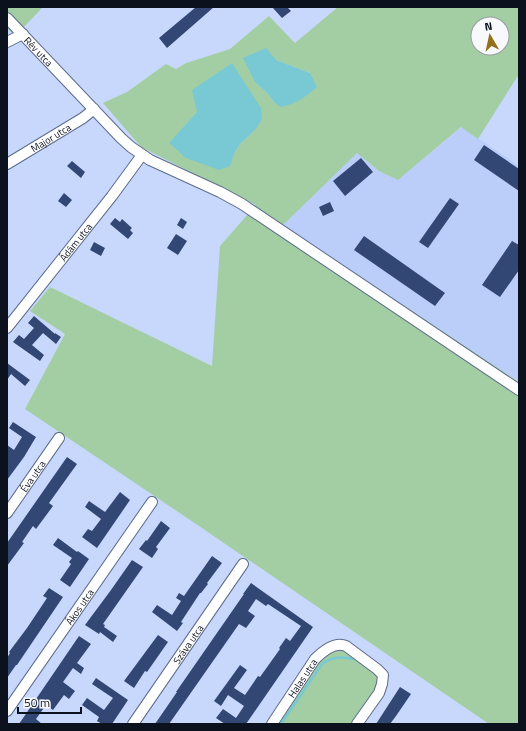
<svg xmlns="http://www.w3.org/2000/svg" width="526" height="731" font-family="'Titillium Web',sans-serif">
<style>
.built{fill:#bacef9}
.green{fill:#a3cea4;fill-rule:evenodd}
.water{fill:#78c9d3}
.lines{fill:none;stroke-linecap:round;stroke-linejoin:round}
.stream{stroke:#78c9d3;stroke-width:2.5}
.building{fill:#334774}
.minor-casing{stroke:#5d6c8c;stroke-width:12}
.minor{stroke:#fff;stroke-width:10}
.labels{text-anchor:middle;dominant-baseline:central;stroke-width:4;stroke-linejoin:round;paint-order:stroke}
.street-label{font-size:10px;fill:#0b111d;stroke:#f7f9fc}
</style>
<rect width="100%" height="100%" fill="#c7d8fc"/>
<path class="built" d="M462 127 519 166V382L283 225 357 152 379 171 398 180Z"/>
<path class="green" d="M7 7H43L25 26 14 35 7 28Z
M338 7H519V74L478 139 461 127 398 180 379 171 357 153 283 225 519 382V724H489L199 526 25 409 65 334 30 311 50 287 212 366 220 246 256 205 141 147 103 103 127 92 166 64 176 69 186 63 202 58 230 49 269 16 295 43ZM478 24H502V48H478ZM276 60 310 73 275 103 267 93 255 82ZM197 112 255 130 240 144 234 154 170 143Z
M338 647 376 671 379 677V683L354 724H273L317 660Z"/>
<path class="water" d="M266 48 276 60 310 73 317 87C304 98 298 103 281 107L275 103 267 93 255 82 243 58Z
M232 63 261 108 262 119 255 130 240 144 234 154 230 166 219 170 186 158 169 143 197 112 192 90Z"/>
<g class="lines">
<path class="stream" d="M281 724 322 664C332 656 342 657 353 659"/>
</g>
<path class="building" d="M196 7H214L167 48 159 38Z
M272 7H287L291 11 282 18Z
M484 145 519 169V191L474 160Z
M361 158 373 172 345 196 333 181Z
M72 161 85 172 81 178 67 166Z
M64 193 72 200 66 207 58 201Z
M450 198 459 204 428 248 419 242Z
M330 202 334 211 323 216 319 207Z
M115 218 120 222 122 219 132 228 130 230 133 233 128 239 110 224Z
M181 218 187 222 183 229 177 225Z
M176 234 187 241 178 255 167 248Z
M364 236 445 293 435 306 354 250Z
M512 241 519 245V270L500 297 482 285Z
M94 242 105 248 101 256 90 250Z
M34 316 55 334V333L61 337 56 344 43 333 32 345 44 355 40 361 13 342 19 335 24 339 34 328 28 323Z
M7 363 30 380 25 386 11 374 7 380Z
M13 422 36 437 24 457 7 480V445L14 450 22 437 9 428Z
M67 457 77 464 49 503 53 506 36 529 33 526 22 542 24 543 7 566V543Z
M120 492 130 500 97 548 82 537 88 529 92 531 101 519 85 507 89 501 105 512Z
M161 521 170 528 156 547 158 549 152 558 139 549 146 540 147 541Z
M58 538 77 552 78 551 89 559 70 587 60 580 71 564 69 562 72 558 53 545Z
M212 556 222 563 207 583 208 584 201 593H200L181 622 183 623 177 631 152 612 157 605 172 615 181 601 176 598 179 593 184 596Z
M132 560 143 567 103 624 105 625 104 627 117 636 113 642 100 632 99 634 85 625 111 590Z
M251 583 313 627 246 724H225L216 718 223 709 236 718 244 706 228 695 221 706 214 701 240 665 247 670 234 688 245 695 258 676 260 677 280 649 279 648 286 638 290 641 301 626 268 604 266 606 256 599 248 611 255 616 246 628 239 624 169 724H155L177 692H176L244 594H243Z
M49 588 63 597 17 665H16L7 678V658L10 653 9 652 27 628 47 598 43 596Z
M158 635 168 642 147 672 145 671 134 688 124 681Z
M79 636 91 644 77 663 84 668 81 674 73 668 63 682 75 691 69 699 64 695 53 710 46 705 36 719 42 724H19Z
M96 678 128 700 112 724H102L97 721 99 717 82 705 87 698 104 710 113 698 92 684Z
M400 687 411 694 396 716 390 724H376Z"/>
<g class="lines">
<g class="minor-casing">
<g id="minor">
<path id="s1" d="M7 18 121 138 131 147 150 160 220 192 242 204 519 390"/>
<path d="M7 42 23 34"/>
<path id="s2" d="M7 164 83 118 94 109"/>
<path id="s3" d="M7 328 112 196 142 155"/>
<path id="s4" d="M7 513 59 438"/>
<path id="s5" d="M7 711 152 502"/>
<path id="s6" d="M133 724 243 564"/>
<path id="s7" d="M272 724 315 659C322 652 335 641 346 646L377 669 383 675 382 684 379 693 357 724"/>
</g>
</g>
<use href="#minor" class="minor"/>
</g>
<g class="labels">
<g class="street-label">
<text stroke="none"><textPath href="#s1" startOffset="46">Rév utca</textPath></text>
<text stroke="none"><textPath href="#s2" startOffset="51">Major utca</textPath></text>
<text stroke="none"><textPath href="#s3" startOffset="110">Ádám utca</textPath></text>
<text stroke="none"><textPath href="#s4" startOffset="45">Éva utca</textPath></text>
<text stroke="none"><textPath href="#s5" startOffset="127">Ákos utca</textPath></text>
<text stroke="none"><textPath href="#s6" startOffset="97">Száva utca</textPath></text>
<text stroke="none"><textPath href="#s7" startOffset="55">Halas utca</textPath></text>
</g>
</g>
<rect width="526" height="731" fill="none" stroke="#0b111d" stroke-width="16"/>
<g transform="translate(490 36) rotate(351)"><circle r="19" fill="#f7f9fc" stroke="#999ca3"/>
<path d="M0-3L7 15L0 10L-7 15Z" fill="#937118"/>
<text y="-6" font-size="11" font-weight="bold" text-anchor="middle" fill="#0b111d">N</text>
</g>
<path d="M18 707v6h63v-6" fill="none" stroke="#0b111d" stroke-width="2"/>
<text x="24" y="707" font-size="12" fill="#0b111d" stroke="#f7f9fc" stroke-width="3" paint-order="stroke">50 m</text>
</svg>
